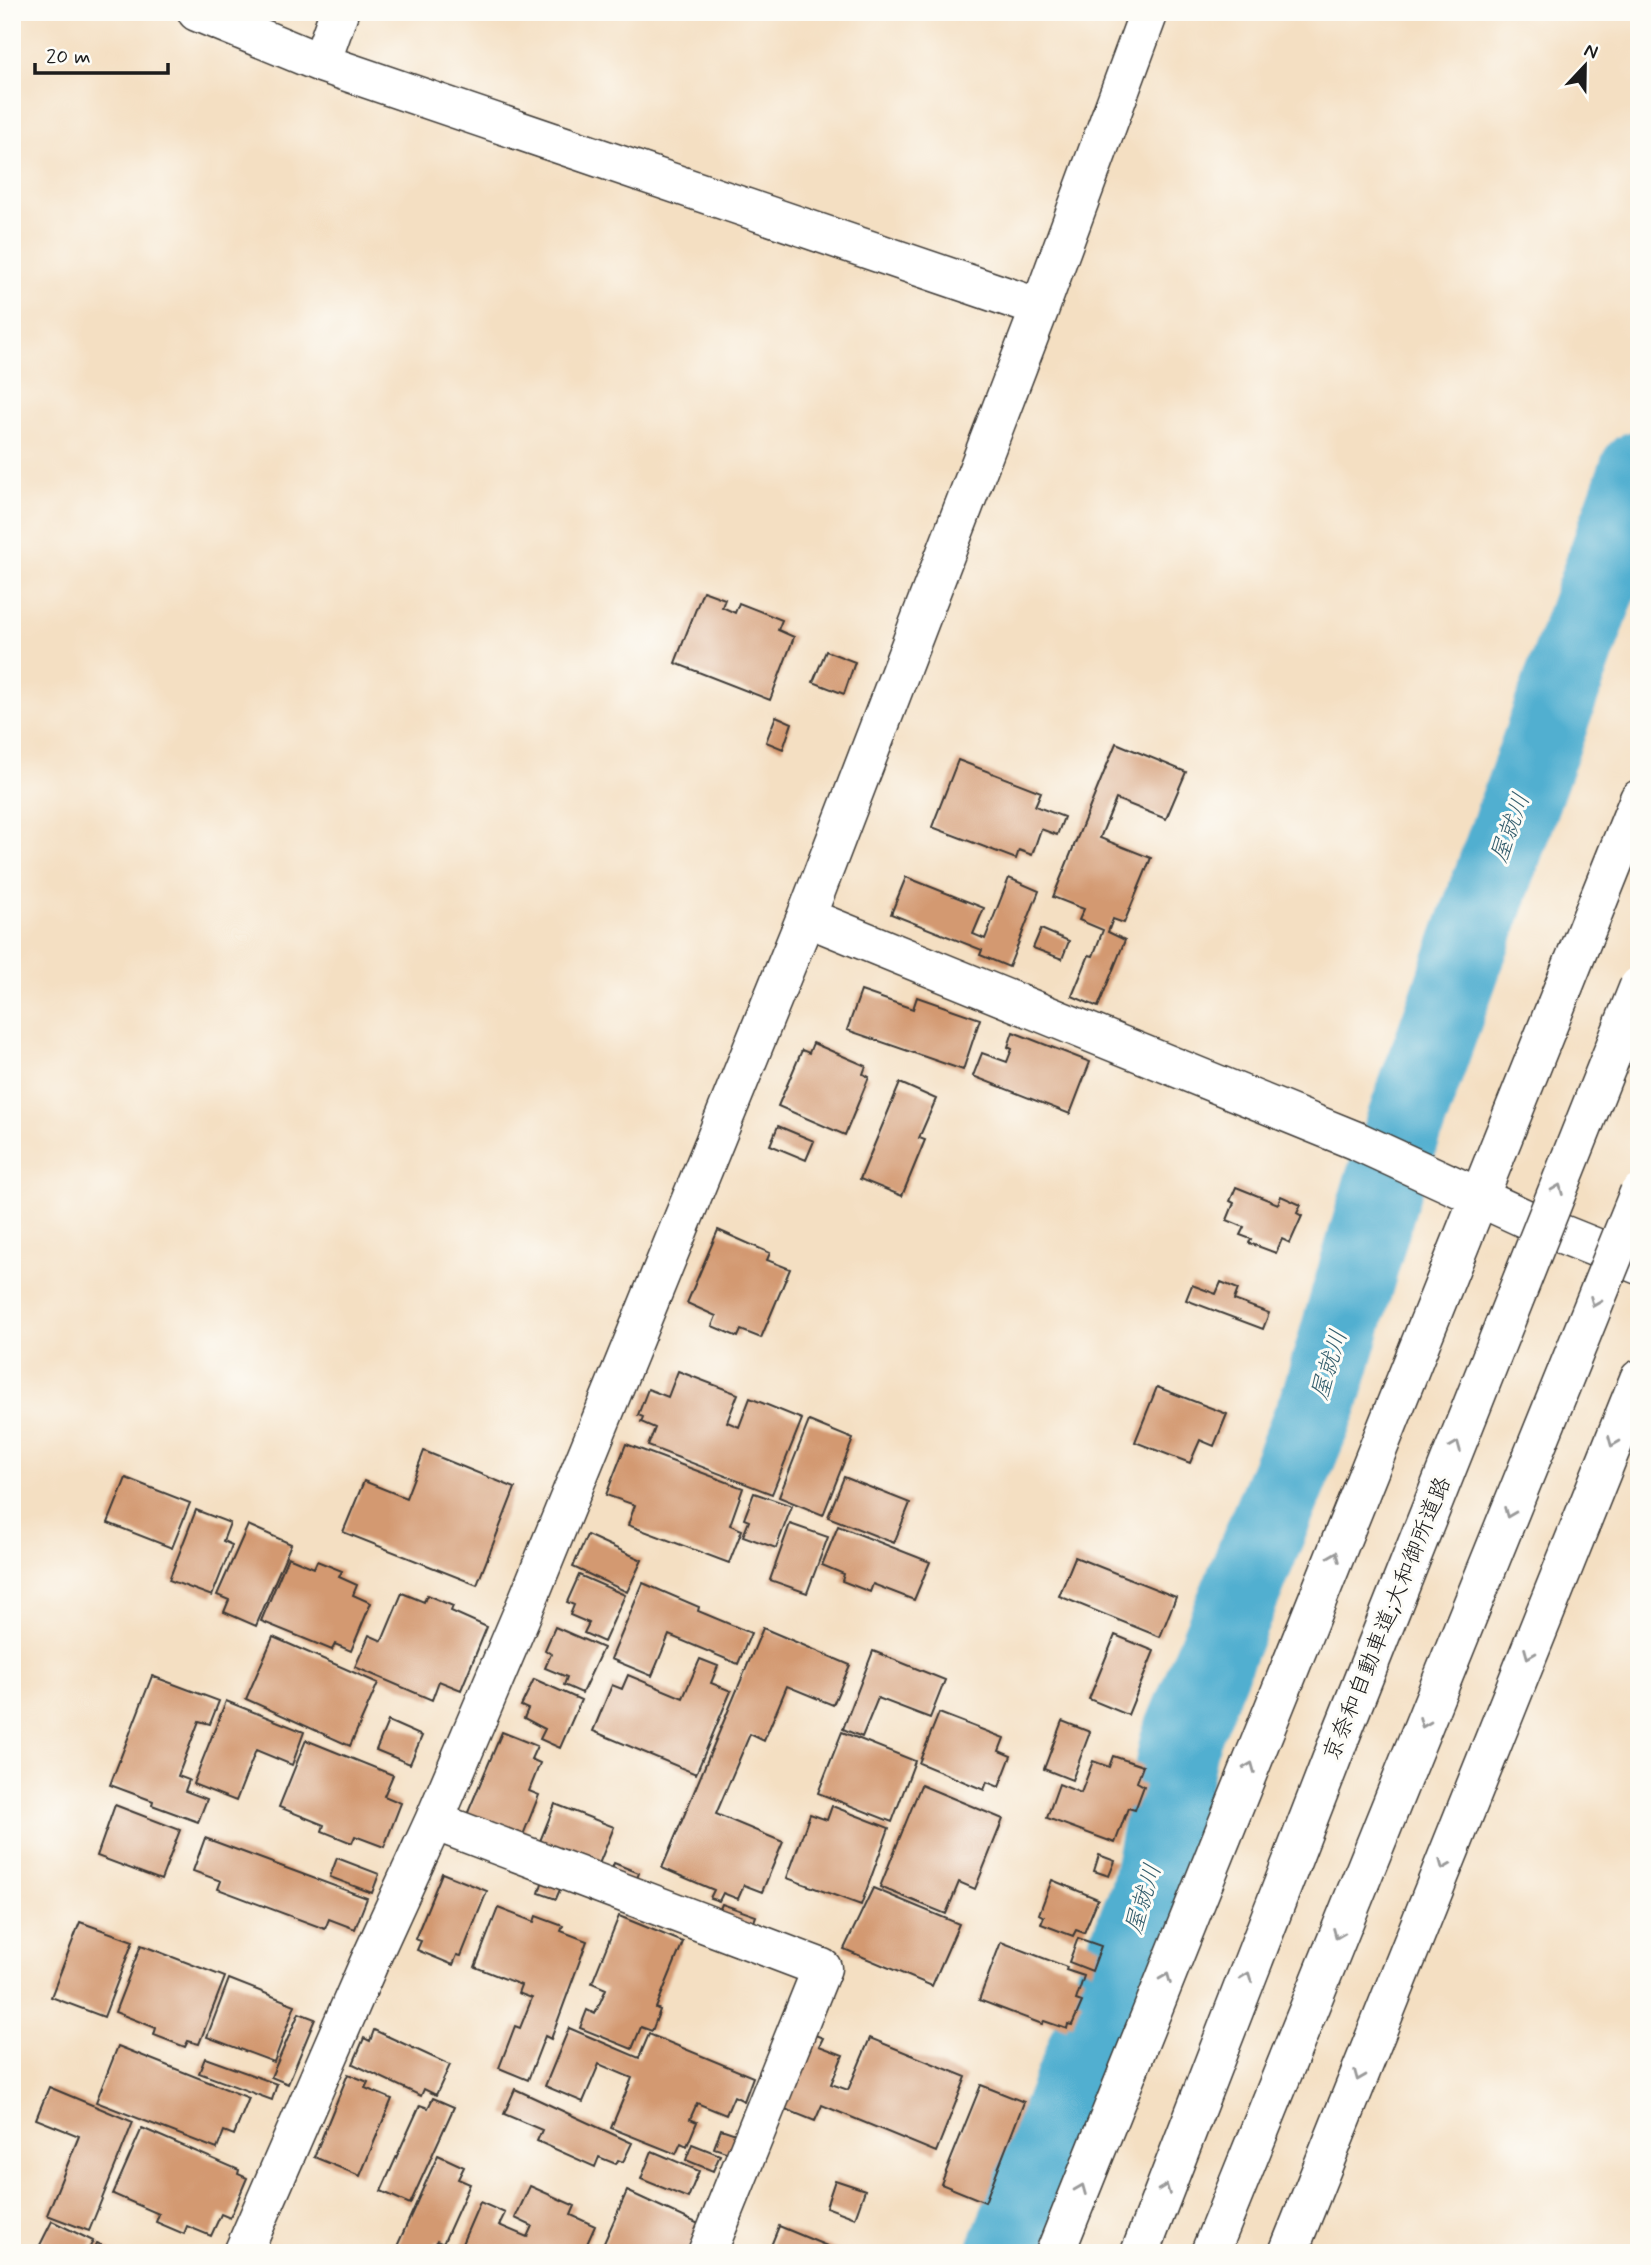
<svg xmlns="http://www.w3.org/2000/svg" width="1651" height="2265" font-family="Mynerve,'Klee One',sans-serif">
<style>
.lines{fill:none;stroke-linecap:round;stroke-linejoin:round}
.river{stroke:#51afd0;stroke-width:79}
.building{fill:#d39971}
.street-casing{stroke:#3c3935;stroke-width:41}
.street{stroke:#fff;stroke-width:38}
.highway-bridge-casing{stroke:#3c3935;stroke-width:41;stroke-linecap:butt}
.highway-bridge{stroke:#fff;stroke-width:38}
.oneway{stroke:#999}
.labels{text-anchor:middle;dominant-baseline:central;stroke-width:6;stroke-linejoin:round;paint-order:stroke}
.street-label{font-size:23px;fill:#1c1c1c;stroke:#fdfcf7}
.water-label{font-size:24px;font-style:italic;fill:#345e6d;stroke:#fdfcf7}
</style>
<rect width="100%" height="100%" fill="#fdfcf7"/>
<filter id="ink" filterUnits="userSpaceOnUse"><feTurbulence type="fractalNoise" baseFrequency=".0143" numOctaves="2"/><feDisplacementMap in="SourceGraphic" scale="14" xChannelSelector="R" yChannelSelector="G"/><feConvolveMatrix kernelMatrix="1 2 1 2 8 2 1 2 1" color-interpolation-filters="sRGB"/></filter>
<filter id="wash" filterUnits="userSpaceOnUse"><feTurbulence type="fractalNoise" baseFrequency=".00686" numOctaves="4" result="noise"/><feDisplacementMap in="SourceGraphic" scale="28" xChannelSelector="R" yChannelSelector="G"/><feGaussianBlur stdDeviation="1.57" result="paint"/><feColorMatrix in="noise" values="0 0 0 0 0 0 0 0 0 0 0 0 0 0 0 0 0 1.4 0 .05"/><feComposite in="paint" operator="in"/></filter>
<g filter="url(#wash)">
<rect width="100%" height="100%" fill="#f4dfc2"/>
<g class="lines">
<path class="river" d="M1006 2253 1149 1895 1179 1743 1321 1397 1382 1188 1639 470"/>
</g>
<g id="blocks">
<path class="building" d="M703 591 725 599 722 607 735 613 739 603 782 620 778 630 794 637 770 700 675 663Z
M826 651 855 662 844 694 813 682Z
M776 716 792 723 783 749 766 742Z
M1116 743 1186 772 1166 819 1116 799 1100 838 1151 858 1124 923 1113 919 1108 932 1125 940 1098 1007 1072 996 1089 955 1093 956 1103 930 1079 920 1084 909 1053 897Z
M958 760 1041 792 1035 806 1064 817 1057 835 1041 829 1032 855 1019 850 1016 859 932 827Z
M906 877 984 908 973 934 985 939 1009 878 1039 891 1009 967 980 955 982 950 891 914Z
M1041 929 1069 941 1062 959 1033 948Z
M861 991 913 1009 917 997 980 1019 963 1070 847 1030Z
M1013 1032 1090 1062 1070 1114 973 1076 982 1053 1007 1062 1012 1049 1008 1047Z
M813 1043 866 1066 863 1074 869 1077 845 1135 778 1106 802 1050 809 1053Z
M900 1083 936 1099 919 1138 925 1140 902 1196 860 1179Z
M778 1126 814 1141 806 1160 770 1145Z
M1236 1187 1278 1204 1281 1196 1301 1205 1297 1213 1302 1216 1290 1243 1282 1239 1276 1253 1249 1243 1251 1239 1240 1235 1244 1227 1227 1220 1234 1203 1230 1201Z
M718 1230 770 1253 767 1260 790 1269 761 1338 741 1330 738 1337 712 1326 716 1316 687 1303Z
M1221 1282 1238 1289 1234 1300 1269 1313 1263 1329 1186 1300 1192 1285 1216 1294Z
M678 1371 738 1394 727 1422 739 1427 750 1398 802 1419 772 1494 648 1446 655 1428 641 1422 643 1417 638 1415 648 1389 668 1397Z
M1157 1387 1227 1414 1214 1446 1200 1440 1190 1463 1135 1442Z
M809 1421 853 1439 823 1515 779 1497Z
M626 1444 743 1488 730 1525 742 1530 729 1563 628 1525 635 1505 606 1495Z
M424 1451 515 1488 477 1585 343 1532 364 1481 406 1498Z
M844 1477 910 1503 894 1543 828 1517Z
M126 1478 190 1503 172 1548 108 1523Z
M754 1493 792 1506 776 1548 743 1536 749 1521 744 1519Z
M196 1510 230 1523 223 1541 232 1545 212 1596 169 1580Z
M790 1524 828 1537 807 1593 770 1580Z
M248 1525 291 1544 256 1626 224 1612 229 1600 217 1595Z
M838 1526 930 1562 914 1600 873 1584 870 1592 842 1581 844 1574 822 1565Z
M587 1535 642 1560 627 1592 573 1567Z
M288 1557 314 1568 317 1561 342 1571 339 1577 357 1585 353 1595 371 1603 351 1651 335 1644 332 1650 261 1621Z
M1075 1557 1176 1597 1160 1637 1059 1596Z
M579 1575 625 1595 604 1642 584 1633 589 1623 570 1615 574 1605 567 1602Z
M643 1583 699 1607 698 1611 751 1633 738 1664 669 1635 652 1676 611 1659Z
M402 1593 424 1602 427 1595 453 1606 451 1611 487 1627 461 1690 439 1681 432 1700 355 1667 369 1635 382 1641Z
M555 1627 603 1648 582 1693 564 1685 567 1677 545 1668 551 1654 545 1650Z
M763 1628 850 1665 833 1705 787 1686 764 1741 750 1734 716 1814 783 1842 762 1892 744 1885 738 1899 723 1893 719 1901 710 1898 714 1890 662 1868Z
M1115 1635 1154 1651 1128 1715 1089 1699Z
M273 1637 378 1683 350 1746 246 1699Z
M873 1651 945 1680 930 1718 878 1698 862 1737 843 1729Z
M700 1659 718 1666 711 1683 731 1691 696 1774 593 1731 612 1685 622 1689 628 1675 683 1698Z
M152 1676 219 1701 210 1724 199 1721 178 1776 189 1780 185 1791 207 1799 198 1822 152 1805 153 1801 110 1785Z
M534 1679 581 1700 560 1748 540 1739 545 1729 524 1718 528 1709 521 1706Z
M226 1701 304 1732 292 1765 256 1750 236 1801 193 1784Z
M939 1713 1004 1738 999 1751 1011 1756 999 1787 987 1782 984 1790 919 1763Z
M388 1721 422 1736 410 1764 376 1750Z
M1062 1721 1090 1732 1072 1780 1044 1769Z
M502 1732 537 1746 531 1759 540 1763 529 1791 539 1795 521 1840 466 1817Z
M842 1732 915 1761 892 1822 818 1793Z
M306 1740 393 1775 384 1796 401 1803 384 1847 355 1836 352 1843 322 1831 324 1825 279 1807Z
M1113 1756 1143 1766 1137 1782 1144 1786 1135 1810 1128 1808 1115 1843 1047 1818 1059 1784 1081 1793 1093 1761 1109 1767Z
M921 1785 1003 1819 975 1889 959 1882 946 1914 880 1887Z
M555 1804 614 1827 597 1869 538 1846Z
M115 1805 180 1830 161 1880 97 1856Z
M832 1806 889 1828 861 1905 787 1878 810 1814 827 1820Z
M205 1838 367 1898 355 1929 329 1919 325 1929 218 1889 221 1881 193 1871Z
M1099 1855 1115 1861 1109 1876 1094 1871Z
M337 1858 379 1874 372 1893 330 1877Z
M614 1863 639 1873 634 1886 609 1877Z
M442 1873 487 1891 461 1956 457 1955 453 1965 417 1950 421 1941 415 1939Z
M543 1880 561 1887 556 1899 539 1893Z
M1052 1880 1098 1899 1084 1933 1076 1930 1073 1936 1041 1924 1044 1917 1039 1914Z
M873 1888 959 1924 932 1986 844 1949Z
M722 1904 756 1916 750 1933 715 1920Z
M498 1908 534 1922 536 1916 563 1926 561 1931 587 1941 551 2039 545 2036 528 2080 499 2068 515 2026 520 2028 532 1998 518 1993 521 1985 475 1967Z
M619 1916 683 1942 656 2008 660 2010 652 2031 641 2027 632 2049 580 2028 587 2010 595 2014 606 1989 592 1983Z
M80 1922 133 1941 104 2017 51 1997Z
M1078 1938 1101 1946 1092 1971 1069 1962Z
M1001 1942 1067 1967 1066 1970 1084 1976 1076 2000 1082 2002 1072 2025 1068 2024 1067 2029 1044 2021 1042 2024 979 2000Z
M141 1945 225 1977 199 2044 188 2041 185 2047 154 2035 156 2028 115 2012Z
M229 1979 295 2005 274 2062 207 2037Z
M299 2013 315 2019 288 2084 271 2077Z
M569 2028 639 2058 649 2034 753 2077 744 2101 734 2096 726 2115 697 2103 690 2119 697 2122 687 2146 681 2143 676 2154 611 2128 632 2078 599 2064 583 2102 545 2086Z
M374 2030 450 2065 436 2095 424 2089 421 2096 353 2064 364 2038 370 2041Z
M810 2033 823 2038 819 2046 843 2055 831 2084 848 2090 870 2038 966 2077 936 2152 822 2105 815 2121 780 2107Z
M118 2046 249 2098 234 2135 224 2131 217 2149 96 2102Z
M205 2058 277 2084 272 2100 199 2073Z
M348 2074 368 2082 365 2088 392 2099 360 2176 314 2157Z
M981 2085 1024 2102 985 2202 941 2184Z
M49 2087 133 2122 89 2231 47 2215 79 2136 36 2119Z
M515 2089 632 2143 623 2162 618 2160 616 2164 599 2157 595 2167 537 2141 542 2130 504 2114Z
M433 2098 454 2107 410 2204 381 2191 420 2105 428 2108Z
M142 2128 239 2170 238 2174 247 2178 230 2218 221 2214 211 2236 187 2226 184 2234 156 2222 159 2214 113 2194Z
M721 2129 742 2136 735 2155 714 2148Z
M692 2144 720 2155 713 2171 686 2160Z
M652 2151 699 2171 688 2198 641 2179Z
M438 2155 464 2167 458 2179 470 2184 443 2244 437 2241 432 2253H394Z
M835 2180 865 2190 855 2218 826 2207Z
M530 2186 575 2206 571 2215 595 2226 583 2253H458L480 2202 505 2213 499 2225 527 2237 532 2226 515 2218Z
M627 2191 701 2225 689 2253 600 2252Z
M52 2221 93 2241 87 2253H36Z
M779 2226 844 2253H768Z
M96 2243 116 2253H92Z"/>
</g>
</g>
<g filter="url(#ink)">
<use href="#blocks" fill-opacity="0" stroke="#3c3935" stroke-width="2"/>
<g class="lines">
<g class="street-casing">
<path id="street" d="M197 12 321 63 1040 308
M321 63 339 12
M806 917 1359 1142 1537 1224 1639 1265
M434 1821 822 1968 707 2253
M243 2253 369 1963 434 1821 522 1614 806 917 1040 308 1149 12
M1055 2253 1639 799
M1288 2253 1639 1379"/>
</g>
<use href="#street" class="street"/>
<g class="highway-bridge-casing">
<path id="highway-bridge" d="M1140 2253 1339 1740 1639 986
M1210 2253 1639 1193"/>
</g>
<use href="#highway-bridge" class="highway-bridge"/>
</g>
<defs><path id="oneway-chevron" d="M-2-3.5L2.5 0L-2 3.5" fill="none" stroke-width="1.6" stroke-linecap="round" stroke-linejoin="round" transform="scale(1.75)"/></defs>
<g class="oneway">
<use href="#oneway-chevron" transform="translate(1558 1189) rotate(-68)"/>
<use href="#oneway-chevron" transform="translate(1595 1302) rotate(112)"/>
<use href="#oneway-chevron" transform="translate(1613 1442) rotate(112)"/>
<use href="#oneway-chevron" transform="translate(1456 1446) rotate(-68)"/>
<use href="#oneway-chevron" transform="translate(1509 1513) rotate(112)"/>
<use href="#oneway-chevron" transform="translate(1335 1556) rotate(-68)"/>
<use href="#oneway-chevron" transform="translate(1529 1654) rotate(112)"/>
<use href="#oneway-chevron" transform="translate(1424 1723) rotate(112)"/>
<use href="#oneway-chevron" transform="translate(1250 1767) rotate(-68)"/>
<use href="#oneway-chevron" transform="translate(1444 1865) rotate(112)"/>
<use href="#oneway-chevron" transform="translate(1338 1934) rotate(112)"/>
<use href="#oneway-chevron" transform="translate(1247 1977) rotate(-69)"/>
<use href="#oneway-chevron" transform="translate(1166 1978) rotate(-68)"/>
<use href="#oneway-chevron" transform="translate(1359 2076) rotate(112)"/>
<use href="#oneway-chevron" transform="translate(1081 2189) rotate(-68)"/>
<use href="#oneway-chevron" transform="translate(1165 2189) rotate(-69)"/>
</g>
</g>
<g class="labels">
<g class="street-label">
<text transform="translate(1388 1619) rotate(-68)">京奈和自動車道;大和御所道路</text>
</g>
<g class="water-label">
<text transform="translate(1511 828) rotate(-70)">屋就川</text>
<text transform="translate(1330 1365) rotate(-73)">屋就川</text>
<text transform="translate(1144 1899) rotate(-73)">屋就川</text>
</g>
</g>
<rect width="1651" height="2265" fill="none" stroke="#fdfcf7" stroke-width="42"/>
<g transform="translate(1585 66) rotate(22)" stroke="#fdfcf7" stroke-width="5" paint-order="stroke">
<path d="M0-5L12 26L0 18L-12 26Z" fill="#1c1c1c"/>
<text y="-10" font-size="19" font-weight="bold" text-anchor="middle" fill="#1c1c1c">N</text>
</g>
<path d="M35 63v10h133v-10" fill="none" stroke="#1c1c1c" stroke-width="3.5"/>
<text x="46" y="63" font-size="21" fill="#1c1c1c" stroke="#fdfcf7" stroke-width="5" paint-order="stroke">20 m</text>
</svg>
